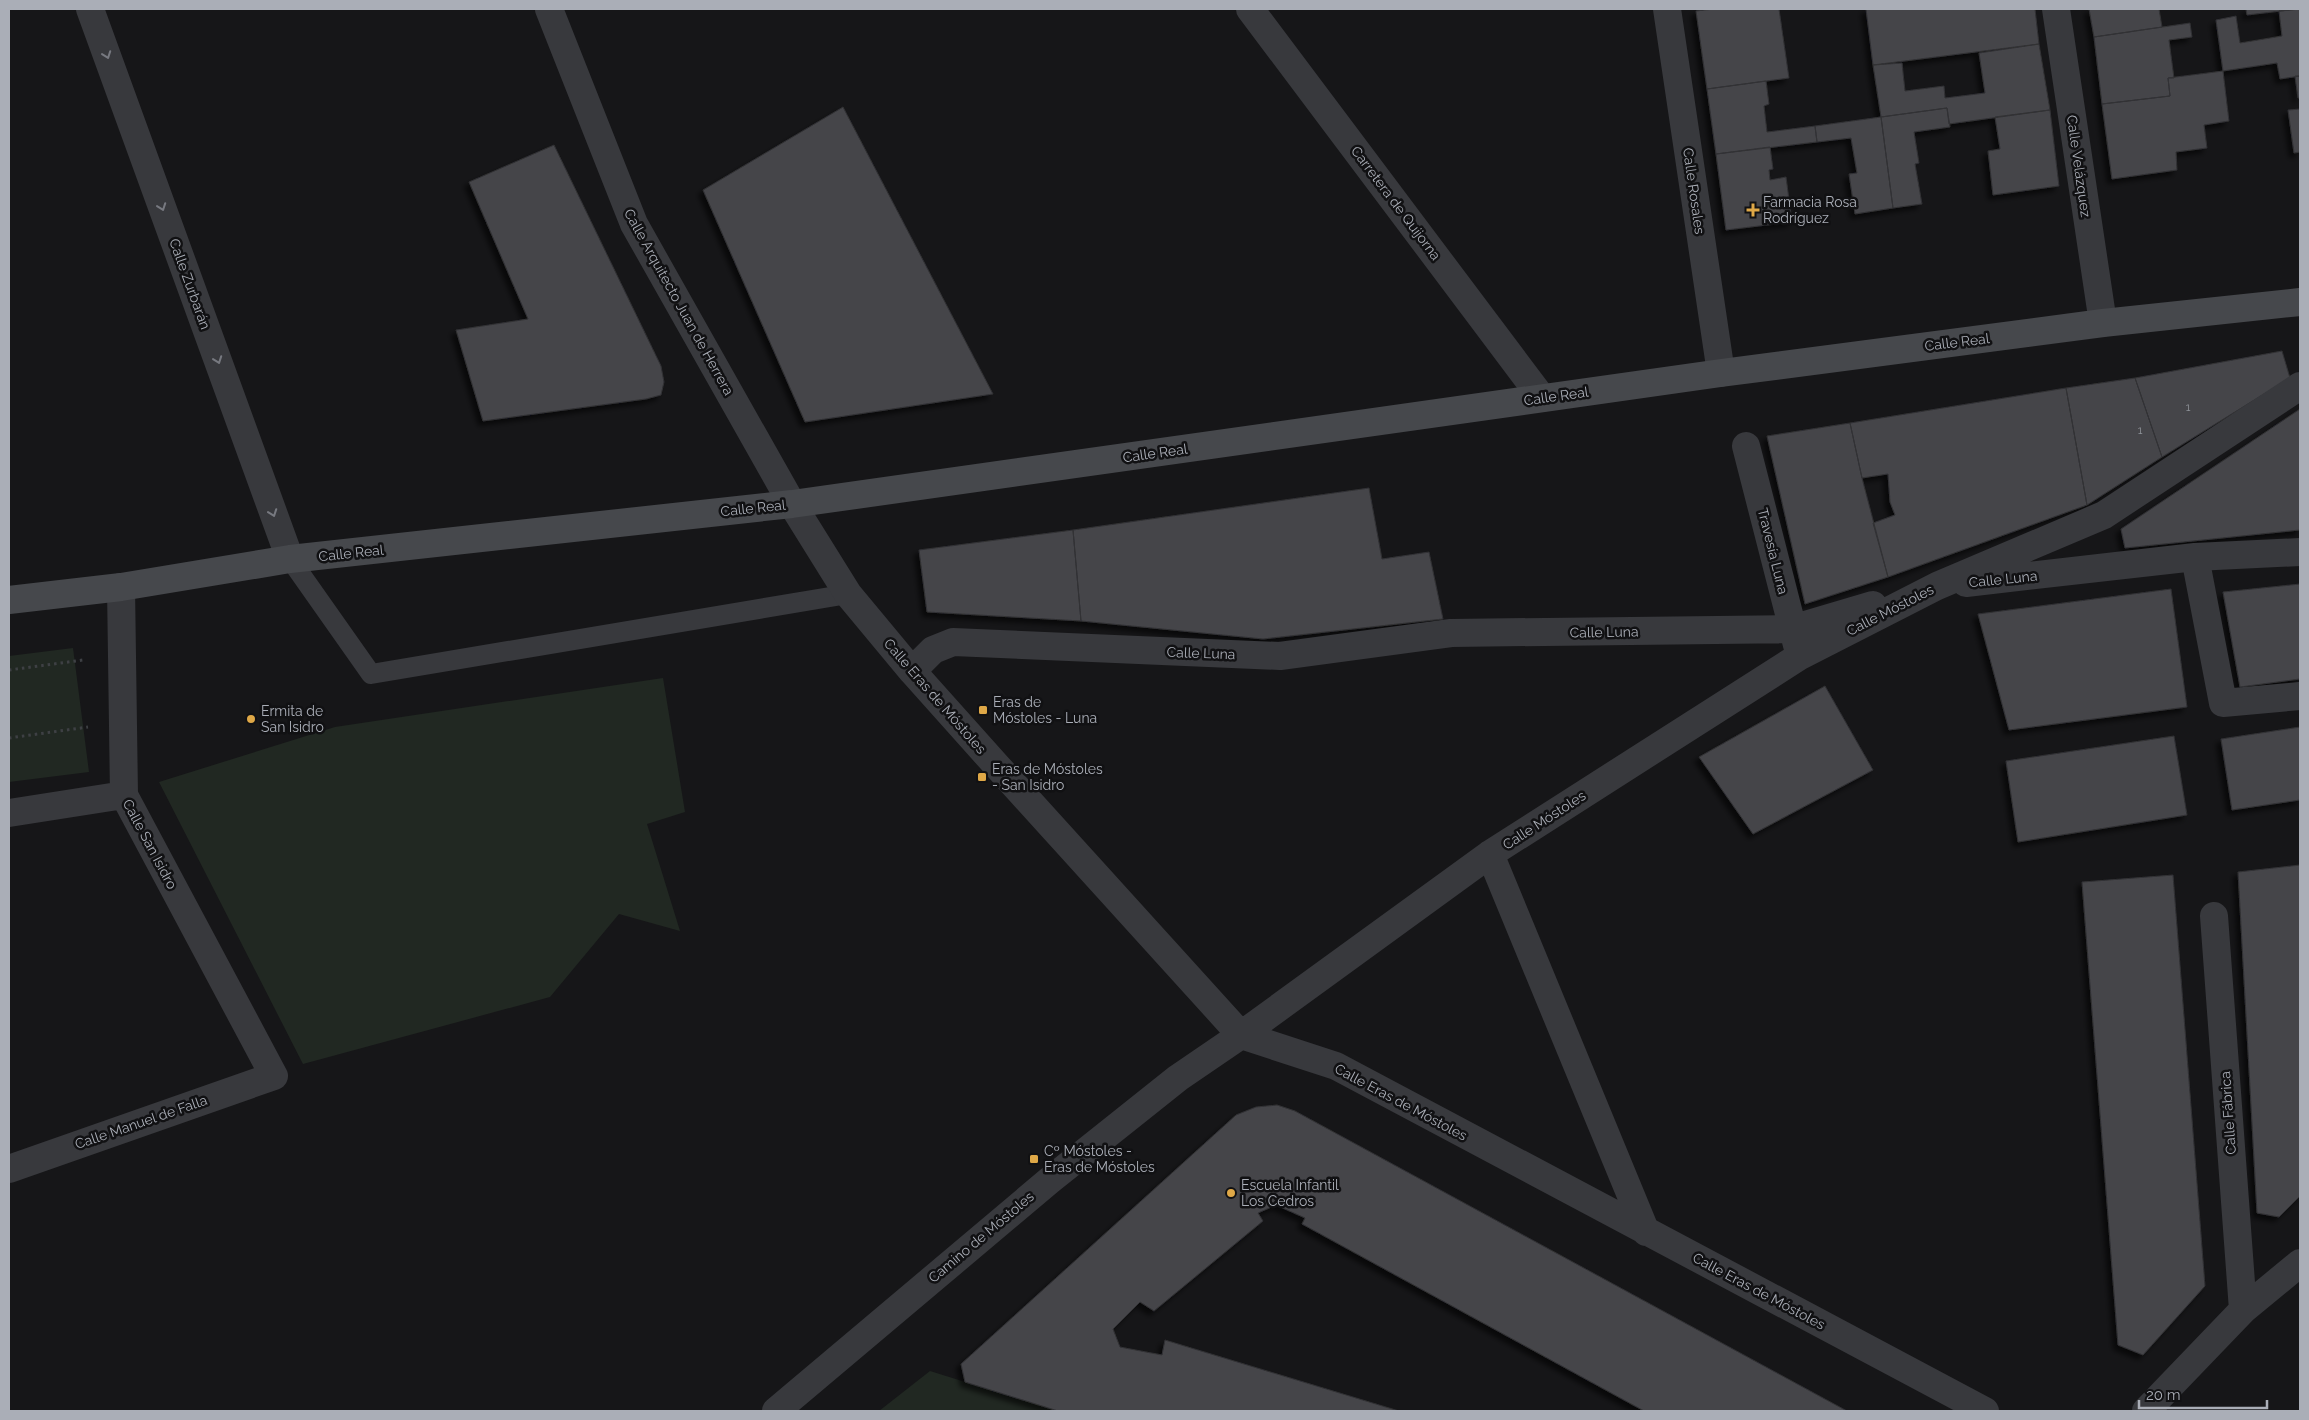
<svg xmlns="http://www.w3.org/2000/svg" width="2309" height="1420" font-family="Raleway,sans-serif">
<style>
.green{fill:#212822}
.building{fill:#444448;stroke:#313134;filter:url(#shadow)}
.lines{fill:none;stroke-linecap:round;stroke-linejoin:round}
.path{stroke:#3e4044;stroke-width:3;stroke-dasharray:2.5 4;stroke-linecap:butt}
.lane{stroke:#38393d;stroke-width:20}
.street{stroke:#38393d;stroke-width:28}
.secondary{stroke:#46484c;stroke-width:28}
.oneway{stroke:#777980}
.poi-dot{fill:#dfa847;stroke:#111113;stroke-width:2}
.labels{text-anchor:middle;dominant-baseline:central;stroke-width:5;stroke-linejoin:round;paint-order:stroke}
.number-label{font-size:11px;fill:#90949b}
.street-label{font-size:14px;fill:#aaaeb7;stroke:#111113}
.poi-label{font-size:14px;fill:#aaaeb7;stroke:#111113;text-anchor:start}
</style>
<defs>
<filter id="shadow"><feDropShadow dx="-4.5" dy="4.5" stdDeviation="2.5" flood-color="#0009"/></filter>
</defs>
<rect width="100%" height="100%" fill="#161618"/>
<path class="green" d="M73 648 89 772 9 782V656Z
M663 678 685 812 647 824 680 931 619 914 550 997 303 1064 159 782 335 727Z
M930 1371 1058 1411H879Z"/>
<path class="building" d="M1713 9H1779L1789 78 1707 89 1696 11Z
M1866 9H2035L2039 44 1873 65Z
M2089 9H2159L2162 27 2094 37Z
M2246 9H2298L2247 15Z
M2300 9V76L2280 79 2277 63 2223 71 2216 20 2236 16 2240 43 2282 36 2279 11Z
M2190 23 2192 37 2169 40 2174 78H2168L2170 96 2102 104 2094 37Z
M2039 44 2050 110 1949 124 1947 108 1881 117 1873 65 1902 63 1905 91 1944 86 1945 98 1985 93 1979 53Z
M2223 71 2229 121 2204 125 2207 148 2176 152 2177 170 2112 179 2102 104 2170 96 2168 78Z
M2295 76H2300V98H2298Z
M1766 81 1769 104 1764 106 1767 132 1815 126 1817 142 1716 154 1707 89Z
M843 107 993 394 805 422 703 190Z
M1947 108 1950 127 1914 132 1919 163 1915 164 1922 204 1893 208 1881 117Z
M2300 109V152L2294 153 2288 110Z
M2050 110 2059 186 1993 195 1988 151 2000 149 1995 117Z
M1881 117 1893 208 1855 214 1849 174 1857 173 1851 138 1817 142 1815 126Z
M554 145 661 366 664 382 661 395 646 399 483 421 456 330 528 319 469 182Z
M1770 147 1773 169 1769 170 1770 180 1786 177 1792 222 1726 230 1716 154Z
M2282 351 2290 378 2162 457 2135 378Z
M2135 378 2162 457 2087 505 2066 388Z
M2066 388 2087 505 1888 577 1873 523 1895 515 1890 502 1888 474 1862 478 1850 423Z
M2300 409V530L2125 548 2121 529Z
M1850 423 1862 478 1888 577 1805 604 1767 436Z
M1369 488 1382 559 1429 552 1443 619 1263 639 1081 621 1073 530Z
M1073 530 1081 621 927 612 919 550Z
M2300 584V679L2240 687 2223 592Z
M2171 589 2187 707 2009 730 1978 614Z
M1825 686 1873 770 1753 834 1699 757Z
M2300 727V800L2232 810 2221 739Z
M2174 736 2187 815 2018 842 2006 761Z
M2300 865V1196L2279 1217 2257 1213 2238 872Z
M2173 875 2205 1286 2143 1355 2118 1345 2082 882Z
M1277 1105 1295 1111 1847 1411H1644L1302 1224 1305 1218 1276 1205 1258 1213 1263 1221 1154 1311 1140 1302 1113 1329 1120 1347 1162 1355 1165 1340 1399 1411H1058L965 1382 961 1364 1236 1115 1256 1107Z"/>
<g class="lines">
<path class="path" d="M9 670 83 660 84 661
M9 738 88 727"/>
<path class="lane" d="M290 559 371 674 848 594"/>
<path class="street" d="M90 9 290 559
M549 9 634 224 792 504 848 594 912 671 997 766 1241 1035 1336 1066 1985 1411
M1250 9 1542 398
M1667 9 1721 373
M2056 9 2103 323
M1746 446 1797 645
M2195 557 2223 703 2300 696
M1966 583 2195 557 2300 552
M912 671 933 650 953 642 1280 656 1451 633 1792 629 1873 605
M9 813 124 795
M1490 854 1646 1232
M2214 916 2243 1310
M9 1169 274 1076 124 795 121 587
M776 1411 1050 1180 1178 1078 1241 1035 1490 854 1800 656 1937 586 2104 515 2300 386
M2146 1411 2243 1310 2300 1263"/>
<path class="secondary" d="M9 600 121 587 290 559 792 504 1721 373 2103 323 2300 302"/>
</g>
<defs><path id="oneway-chevron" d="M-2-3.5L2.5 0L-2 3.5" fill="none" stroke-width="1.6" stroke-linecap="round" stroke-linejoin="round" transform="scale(1.25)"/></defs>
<g class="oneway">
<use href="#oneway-chevron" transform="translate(107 55) rotate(70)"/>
<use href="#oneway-chevron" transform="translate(162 207) rotate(70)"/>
<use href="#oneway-chevron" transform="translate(218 360) rotate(70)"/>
<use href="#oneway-chevron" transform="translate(273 513) rotate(70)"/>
</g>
<g class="poi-dot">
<path d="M1750.5 202.5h5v5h5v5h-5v5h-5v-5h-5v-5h5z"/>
<rect x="978" y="705" width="10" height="10" rx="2.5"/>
<circle cx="251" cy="719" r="5"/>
<rect x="977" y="772" width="10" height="10" rx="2.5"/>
<rect x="1029" y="1154" width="10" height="10" rx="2.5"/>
<circle cx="1231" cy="1193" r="5"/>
</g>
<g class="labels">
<g class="number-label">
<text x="2188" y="407">1</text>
<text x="2140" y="430">1</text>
</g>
<g class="street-label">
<text transform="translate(2079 166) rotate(82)">Calle Velázquez</text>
<text transform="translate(1694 191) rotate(82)">Calle Rosales</text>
<text transform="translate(1396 203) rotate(53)">Carretera de Quijorna</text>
<text transform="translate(190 284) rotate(70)">Calle Zurbarán</text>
<text transform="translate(679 302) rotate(61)">Calle Arquitecto Juan de Herrera</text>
<text transform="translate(1957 342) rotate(-7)">Calle Real</text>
<text transform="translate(1556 396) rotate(-8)">Calle Real</text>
<text transform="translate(1155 453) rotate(-8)">Calle Real</text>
<text transform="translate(753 508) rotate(-6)">Calle Real</text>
<text transform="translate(1773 551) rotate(76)">Travesía Luna</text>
<text transform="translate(351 553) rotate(-6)">Calle Real</text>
<text transform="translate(2003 579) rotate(-6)">Calle Luna</text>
<text transform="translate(1890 610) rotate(-27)">Calle Móstoles</text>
<text transform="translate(1604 632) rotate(-1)">Calle Luna</text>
<text transform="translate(1201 653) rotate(2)">Calle Luna</text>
<text transform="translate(935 696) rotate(49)">Calle Eras de Móstoles</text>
<text transform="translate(1544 820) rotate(-33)">Calle Móstoles</text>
<text transform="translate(150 844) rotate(62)">Calle San Isidro</text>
<text transform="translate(1401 1102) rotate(28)">Calle Eras de Móstoles</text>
<text transform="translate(2228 1113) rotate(-94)">Calle Fábrica</text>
<text transform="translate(141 1122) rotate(-19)">Calle Manuel de Falla</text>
<text transform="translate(981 1237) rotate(-40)">Camino de Móstoles</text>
<text transform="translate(1759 1291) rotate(28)">Calle Eras de Móstoles</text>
</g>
<g class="poi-label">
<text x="1763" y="202">Farmacia Rosa<tspan x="1763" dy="16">Rodríguez</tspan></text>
<text x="993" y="702">Eras de<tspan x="993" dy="16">Móstoles - Luna</tspan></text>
<text x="261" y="711">Ermita de<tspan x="261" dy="16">San Isidro</tspan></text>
<text x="992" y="769">Eras de Móstoles<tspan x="992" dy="16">- San Isidro</tspan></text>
<text x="1044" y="1151">Cº Móstoles -<tspan x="1044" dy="16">Eras de Móstoles</tspan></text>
<text x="1241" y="1185">Escuela Infantil<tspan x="1241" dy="16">Los Cedros</tspan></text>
</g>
</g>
<rect width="2309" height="1420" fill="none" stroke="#aaaeb7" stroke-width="20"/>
<path d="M2139 1400v8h128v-8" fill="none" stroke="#aaaeb7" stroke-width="2.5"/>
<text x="2146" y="1400" font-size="15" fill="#aaaeb7" stroke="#111113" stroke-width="4" paint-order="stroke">20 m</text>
</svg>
